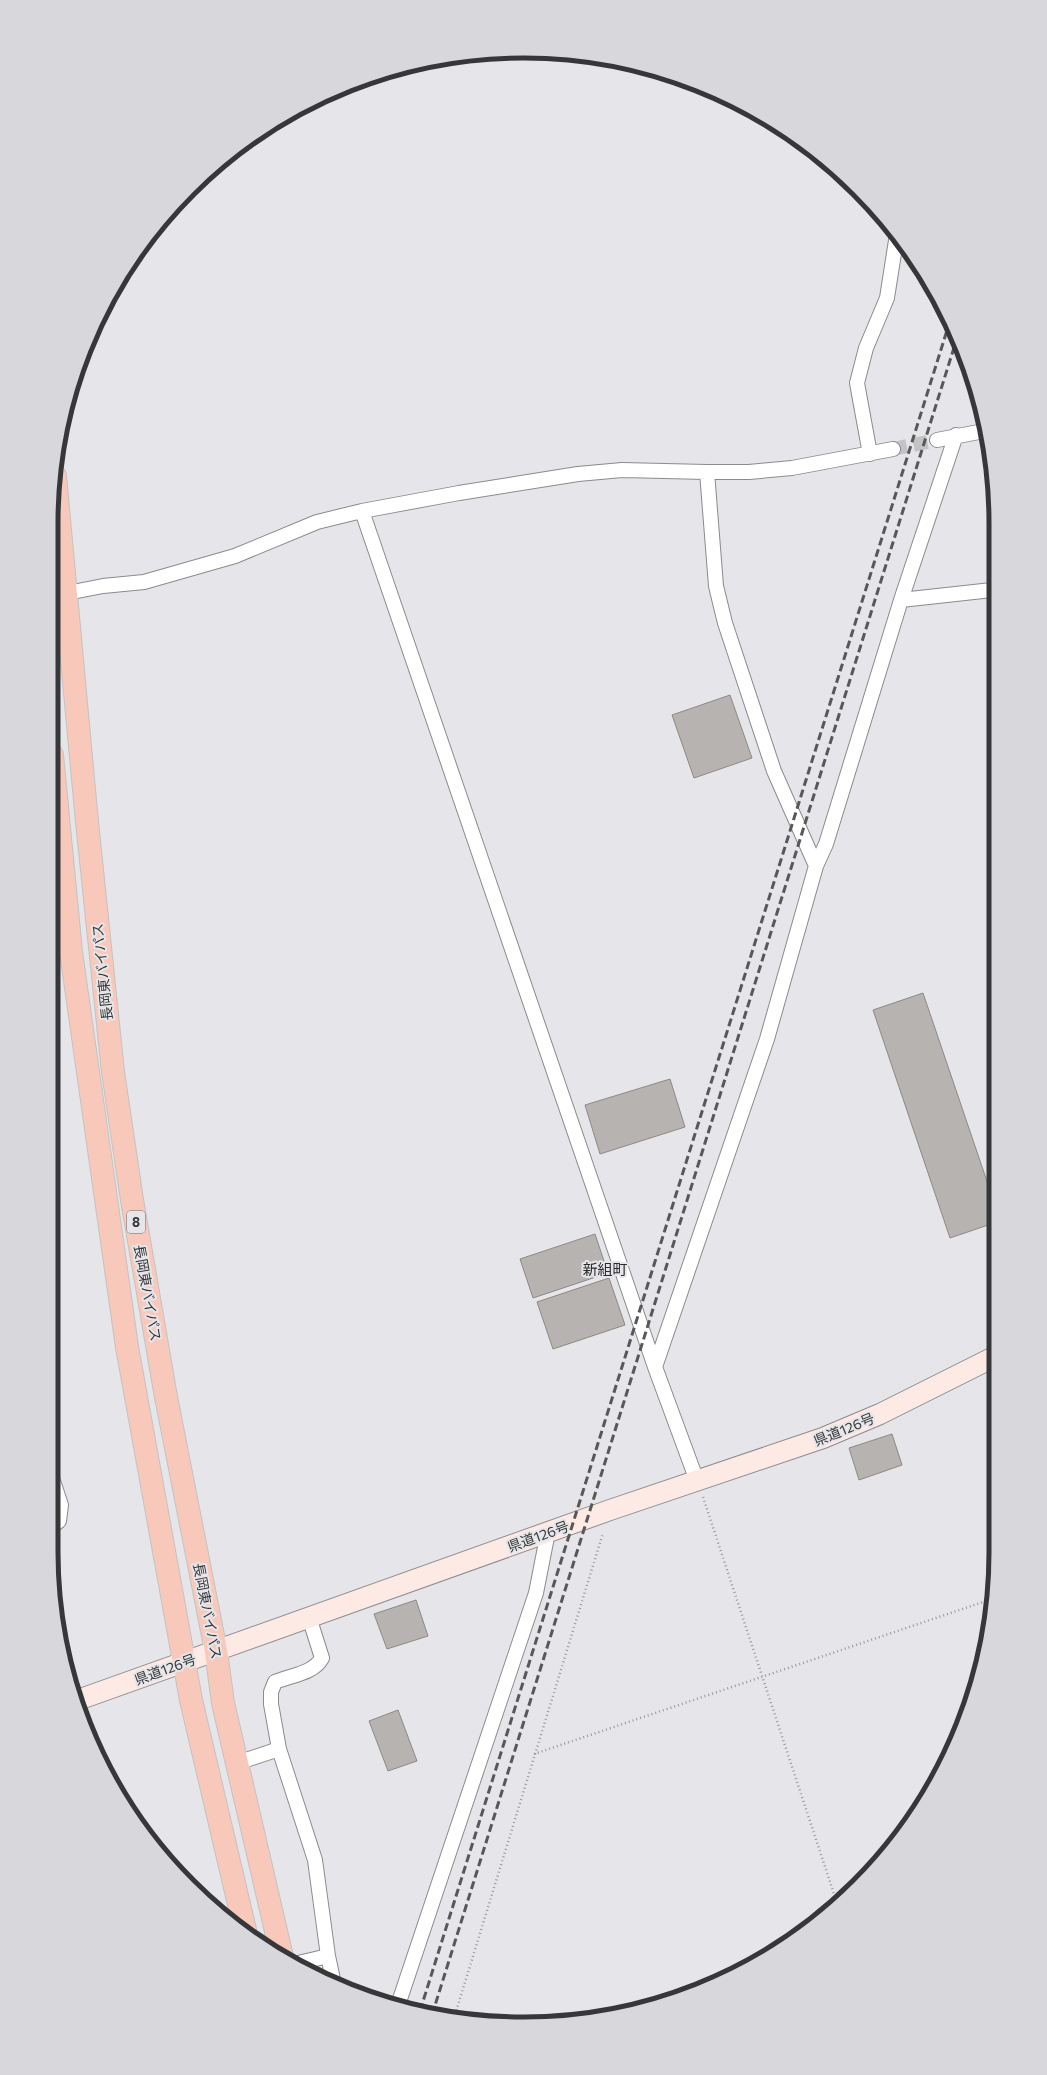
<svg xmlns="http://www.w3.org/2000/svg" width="1047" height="2075" font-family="Commissioner,'Noto Sans JP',sans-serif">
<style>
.building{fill:#b6b3b0;stroke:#8c8986}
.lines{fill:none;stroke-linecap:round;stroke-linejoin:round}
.minor-tunnel{stroke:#c3c3c6;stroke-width:14;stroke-dasharray:14 7;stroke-linecap:butt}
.minor-casing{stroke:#8b8b8f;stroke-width:16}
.secondary-casing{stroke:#8b8b8f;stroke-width:22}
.trunk-casing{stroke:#c3c3c3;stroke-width:24}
.path{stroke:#98989b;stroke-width:2.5;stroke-dasharray:1 3;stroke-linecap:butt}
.minor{stroke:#fff;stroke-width:14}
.secondary{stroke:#fdeae5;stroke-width:20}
.trunk{stroke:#f8c8ba;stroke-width:22}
.rail{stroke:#58585a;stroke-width:3;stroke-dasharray:8 4;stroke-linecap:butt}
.labels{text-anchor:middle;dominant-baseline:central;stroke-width:4;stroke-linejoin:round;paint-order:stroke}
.shield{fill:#e6e6ea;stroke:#6b6c6d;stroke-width:1}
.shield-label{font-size:13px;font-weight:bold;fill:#363738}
.street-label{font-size:14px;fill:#363738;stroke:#e6e6ea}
.neighbourhood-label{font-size:15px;fill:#2c2c2f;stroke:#e6e6ea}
.rim{fill:none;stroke:#363738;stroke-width:5}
</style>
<rect width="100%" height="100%" fill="#e6e6ea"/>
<path class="building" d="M730 695 752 758 694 778 672 715Z
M923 993 994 1202V1223L950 1238 873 1010Z
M670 1079 685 1127 600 1154 585 1105Z
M595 1234 608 1273 533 1298 520 1259Z
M609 1278 625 1325 553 1349 537 1302Z
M892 1434 902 1465 859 1480 849 1448Z
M416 1600 428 1636 387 1649 374 1614Z
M398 1710 417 1761 388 1771 369 1721Z"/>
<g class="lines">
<path class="minor-tunnel" d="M893 449 937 440"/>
<g class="minor-casing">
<path id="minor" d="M937 440 984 431
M870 454 857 383 866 348 887 298 897 234
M707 472 716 586 725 623 774 771 816 866
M362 511 655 1367 697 1481
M52 596 103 586 144 582 235 556 317 522 362 511 459 493 578 474 622 470 707 472H749L792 468 893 449
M901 600 992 590
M655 1367 767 1039 816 866 826 844 901 600 956 435
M51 1527 59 1521 61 1505 51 1475
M309 1617 322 1658C313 1674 291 1675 275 1682L271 1692V1704L279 1749 315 1860 328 1956 334 1984
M237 1763 279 1749
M294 1964 328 1956
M398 2005 536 1593 548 1532"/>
</g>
<g class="secondary-casing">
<path id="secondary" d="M75 1701 610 1510 823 1438 880 1414 994 1357"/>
</g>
<g class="trunk-casing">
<path id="trunk" d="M55 476 87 822 113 1072 132 1200 166 1397 216 1651 223 1703 282 1957
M52 755 71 952 127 1347 191 1700 245 1930"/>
</g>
<path class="path" d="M703 1497 837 1903
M534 1754 992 1599
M454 2018 603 1533"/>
<use href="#minor" class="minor"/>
<use href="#secondary" class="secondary"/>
<use href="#trunk" class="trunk"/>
<path class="rail" d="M420 2011 949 324
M432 2015 957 338"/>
</g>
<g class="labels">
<rect class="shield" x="127" y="1211" width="18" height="22" rx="3"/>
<g class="shield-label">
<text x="136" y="1222">8</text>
</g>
<g class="street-label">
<text transform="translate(102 972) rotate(-96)">長岡東バイパス</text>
<text transform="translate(148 1293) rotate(80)">長岡東バイパス</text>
<text transform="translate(844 1429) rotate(-22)">県道126号</text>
<text transform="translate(538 1536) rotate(-20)">県道126号</text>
<text transform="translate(208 1611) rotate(79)">長岡東バイパス</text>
<text transform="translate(165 1669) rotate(-20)">県道126号</text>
</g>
<g class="neighbourhood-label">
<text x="605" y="1269">新組町</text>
</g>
</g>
<path d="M0 0H1047V2075H0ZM523 58H524A465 465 0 0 1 989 523V1552A465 465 0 0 1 524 2017H523A465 465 0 0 1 58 1552V523A465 465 0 0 1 523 58Z" fill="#d8d8dc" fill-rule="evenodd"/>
<path class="rim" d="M523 58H524A465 465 0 0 1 989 523V1552A465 465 0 0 1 524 2017H523A465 465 0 0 1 58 1552V523A465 465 0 0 1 523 58Z"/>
</svg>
